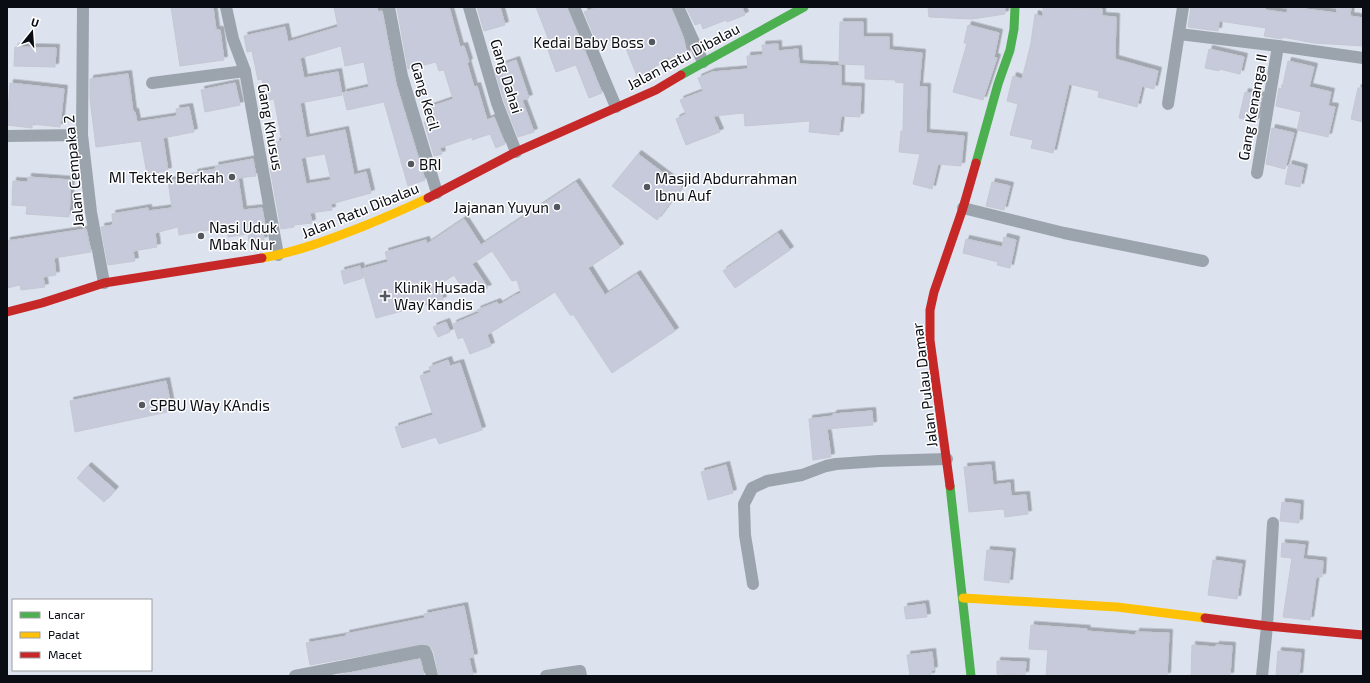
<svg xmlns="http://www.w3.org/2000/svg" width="1370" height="683" viewBox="0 0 1370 683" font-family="'Exo 2',sans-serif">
	<defs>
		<filter id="shadow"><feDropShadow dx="3.5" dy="-3.5" stdDeviation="0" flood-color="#0004"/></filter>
	</defs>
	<rect width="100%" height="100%" fill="#dce2ee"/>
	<g fill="#c7cadb" stroke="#c5c8d2" fill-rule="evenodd" filter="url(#shadow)">
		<polygon points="171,7 213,7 216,30 220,30 224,60 180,66"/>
		<path d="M334 7H377L378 12 382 11 396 84 425 180 408 186 384 102 347 110 343 93 369 87 364 62 345 66 341 46 300 58 304 78 338 72 342 95 300 103 306 138 345 130 354 175 366 172 371 193 331 204 332 210 310 213 312 223 294 225V227L281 229 270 168 280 167 276 142 282 141 274 99 266 100 262 79 258 80 252 51 247 52 244 36 285 27 288 42 338 27ZM325 154 331 180 306 184 301 158Z"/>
		<polygon points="400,7 449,7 460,47 464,46 469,62 467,63 474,87 477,86 487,120 494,117 505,144 496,148 490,134 472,140 472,137 440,148 442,154 434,156 424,122 435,120 430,107 453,99 444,70 439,71 436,62 408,69 397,8"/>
		<polygon points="477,7 500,7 505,25 484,31"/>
		<polygon points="536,7 567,7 602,93 589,98 576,65 556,72 544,39 548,38"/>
		<polygon points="598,7 671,7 683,37 687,54 666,58 668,61 651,68 652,70 637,76 621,36 598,45 584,12"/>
		<polygon points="686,7 742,7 745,15 727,22 726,20 703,29 701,23 695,25"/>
		<polygon points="928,7 1005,7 1005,14 972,19 929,17"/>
		<polygon points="1043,7 1072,7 1072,8 1102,9 1102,16 1116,17 1115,59 1158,71 1154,89 1142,86 1137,107 1098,97 1099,91 1069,84 1053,153 1031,148 1033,140 1010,135 1018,104 1007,101 1013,76 1022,79 1031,43 1035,14 1043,17"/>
		<polygon points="1191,7 1266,7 1265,10 1287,13 1288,7 1305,7 1305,9 1337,13 1337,7 1351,7 1350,16 1363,18 1363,46 1314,43 1282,37 1282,39 1264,36 1266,28 1219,21 1218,31 1188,27"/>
		<polygon points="840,22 863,22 863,37 889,37 889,50 922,53 919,87 927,87 926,133 964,136 961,166 938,164 932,189 913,184 920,154 899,152 901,131 903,131 904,83 895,82 896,80 865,79 865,65 839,64"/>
		<polygon points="968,25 999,33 994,57 997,58 983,100 953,92 967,43 964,43"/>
		<polygon points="778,44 778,51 798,49 799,64 841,66 841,86 861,87 860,117 841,116 839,135 809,132 810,121 745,126 744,113 713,116 720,132 686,145 676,119 686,114 680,100 703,91 698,78 712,72 748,69 747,56 763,55 762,45"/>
		<polygon points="15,47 56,48 55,67 14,66"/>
		<polygon points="1209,49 1244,57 1240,74 1219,69 1219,71 1205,68"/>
		<polygon points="516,60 529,98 522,100 534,132 518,137 504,101 494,68"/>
		<polygon points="1288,61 1314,67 1309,87 1331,92 1328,106 1335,107 1328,137 1297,130 1301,112 1276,106 1279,88 1282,89"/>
		<polygon points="128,74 133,112 135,112 137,122 177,116 176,109 189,107 194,132 163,138 168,171 147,174 141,141 96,147 90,99 90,79"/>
		<polygon points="10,83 64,89 60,127 32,124 32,128 7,125"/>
		<polygon points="235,83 240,105 205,112 201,90"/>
		<polygon points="1358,88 1363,88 1363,122 1351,119"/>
		<polygon points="1245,92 1262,96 1256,122 1239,118"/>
		<polygon points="1272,128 1294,133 1285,169 1266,164"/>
		<polygon points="638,154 682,187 657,220 612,186"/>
		<polygon points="253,159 256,176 238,178 243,210 262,208 266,232 263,232 264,240 249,242 248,234 228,237 227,227 179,235 178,227 155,233 157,247 133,251 135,261 108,265 101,227 113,225 112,214 148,208 148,211 172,208 168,181 195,176 194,173 216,169 215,166"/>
		<polygon points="1289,164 1304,168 1300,187 1285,184"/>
		<polygon points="28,177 71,180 69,217 26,214 27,206 12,205 13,181 28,182"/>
		<polygon points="576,182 620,247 588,268 605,295 637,274 675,331 612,373 573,314 571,316 555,292 487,335 491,346 470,354 463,337 458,339 453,324 479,313 477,310 497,302 499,305 514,296 521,293 517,280 512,281 492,251 472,264 488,288 466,294 454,275 439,285 443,300 376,318 362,269 388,262 385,252 426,240 427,244 464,219 481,245"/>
		<polygon points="992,182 1010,186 1004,210 986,206"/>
		<polygon points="86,229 91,252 54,258 56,275 43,277 45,287 21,290 20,285 7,288 7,241"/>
		<polygon points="778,233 790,250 735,288 723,271"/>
		<polygon points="1004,237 1016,240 1010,268 997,265 998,262 963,253 966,239 1002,247"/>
		<polygon points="360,266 363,278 344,284 341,271"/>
		<polygon points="446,322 450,332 438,337 433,327"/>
		<polygon points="448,360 450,366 460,363 482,430 439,444 436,437 402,448 395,427 433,415 420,376 431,372 429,367"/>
		<polygon points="166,381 172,411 75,432 70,401"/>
		<polygon points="872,411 873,425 827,429 831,457 813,460 809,419 833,416 833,414"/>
		<polygon points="726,465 733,493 708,500 701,472"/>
		<polygon points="991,465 993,485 1010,483 1011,496 1026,495 1028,514 1005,517 1004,509 969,512 964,467"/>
		<polygon points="88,466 115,490 104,502 77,478"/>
		<polygon points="1282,502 1300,504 1299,523 1280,521"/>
		<polygon points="1282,543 1305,545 1303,559 1323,561 1322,577 1316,577 1310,620 1283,617 1292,558 1281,557"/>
		<polygon points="987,550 1012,552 1009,583 984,580"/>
		<polygon points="1213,560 1242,564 1237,599 1208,595"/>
		<polygon points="925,604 927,617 906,619 904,607"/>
		<polygon points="464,606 474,657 469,658 473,676 439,676 434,652 429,645 425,644 310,665 306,643 347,636 346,634 425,618 424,614"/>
		<polygon points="1031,625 1087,629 1086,631 1136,635 1136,632 1169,633 1167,676 1046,676 1048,650 1029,649"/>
		<polygon points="1192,645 1215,647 1216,645 1232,646 1230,676 1191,676"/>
		<polygon points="1278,651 1301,653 1299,676 1276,676"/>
		<polygon points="932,652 934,670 931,671 931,676 910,676 907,655"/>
		<polygon points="420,659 424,676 334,676"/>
		<polygon points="997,661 1026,662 1025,675 997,674"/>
	</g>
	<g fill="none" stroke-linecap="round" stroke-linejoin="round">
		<g stroke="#9ba4ad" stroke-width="12">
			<polyline points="83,7 82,135 91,212 104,283"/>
			<polyline points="226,7 233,39 245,71 278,255"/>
			<polyline points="389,7 402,76 437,193"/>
			<polyline points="469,7 497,103 516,152"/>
			<polyline points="574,7 616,107"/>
			<polyline points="678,7 703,62"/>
			<polyline points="1179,34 1278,46 1363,58"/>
			<polyline points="152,83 245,71"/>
			<polyline points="1168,104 1183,7"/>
			<polyline points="7,136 82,135"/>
			<polyline points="1257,173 1278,46"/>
			<polyline points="963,208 1064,233 1203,261"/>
			<polyline points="753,584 745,535 744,504 752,488 767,481 802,475 826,466 836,464 879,461 947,459"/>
			<polyline points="295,676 421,651 425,651 427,655 432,676"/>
			<polyline points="546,676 580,671 581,676"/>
			<polyline points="1262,676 1267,626 1273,523"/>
		</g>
		<g stroke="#4caf50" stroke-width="9">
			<polyline points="681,75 804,7"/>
			<polyline points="976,163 998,84 1010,50 1014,29 1015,7"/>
			<polyline points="950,486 971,676"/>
		</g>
		<g stroke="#ffc107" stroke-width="9">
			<path d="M262 258C297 252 331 239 364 226 386 217 407 208 428 198"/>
			<polyline points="963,598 1117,607 1205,618"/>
		</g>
		<g stroke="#c62828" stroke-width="9">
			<polyline points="428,198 516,152 656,90 681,75"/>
			<polyline points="7,312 42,303 104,283 262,258"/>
			<polyline points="950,486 930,340 930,310 934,292 963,208 976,163"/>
			<polyline points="1205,618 1267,626 1363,635"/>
		</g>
	</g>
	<g fill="#535760" stroke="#fff" stroke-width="1.5">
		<circle cx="652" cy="42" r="4"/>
		<circle cx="411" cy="164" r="4"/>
		<circle cx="232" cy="177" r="4"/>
		<circle cx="647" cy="187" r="4"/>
		<circle cx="557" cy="207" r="4"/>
		<circle cx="201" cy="236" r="4"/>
		<path d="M383 290h4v4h4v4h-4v4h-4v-4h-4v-4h4z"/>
		<circle cx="142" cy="405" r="4"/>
	</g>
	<g text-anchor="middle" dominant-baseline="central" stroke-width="3" stroke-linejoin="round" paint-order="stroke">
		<g font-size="15" fill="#090c13" stroke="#fff" text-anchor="start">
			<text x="644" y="42" text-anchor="end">Kedai Baby Boss</text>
			<text x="419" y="164">BRI</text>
			<text x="224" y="177" text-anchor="end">MI Tektek Berkah</text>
			<text x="655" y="178">Masjid Abdurrahman<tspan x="655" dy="17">Ibnu Auf</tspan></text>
			<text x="549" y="207" text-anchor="end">Jajanan Yuyun</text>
			<text x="209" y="227">Nasi Uduk<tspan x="209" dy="17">Mbak Nur</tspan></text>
			<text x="394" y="287">Klinik Husada<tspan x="394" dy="17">Way Kandis</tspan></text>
			<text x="150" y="405">SPBU Way KAndis</text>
		</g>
		<g font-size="15" fill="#090c13" stroke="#fff">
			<text transform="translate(683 56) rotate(-28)">Jalan Ratu Dibalau</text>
			<text transform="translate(507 76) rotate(73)">Gang Dahai</text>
			<text transform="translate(426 96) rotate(74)">Gang Kecil</text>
			<text transform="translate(1252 107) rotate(-80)">Gang Kenanga II</text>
			<text transform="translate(271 127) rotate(80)">Gang Khusus</text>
			<text transform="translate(73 171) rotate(-95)">Jalan Cempaka 2</text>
			<text transform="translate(360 210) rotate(-22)">Jalan Ratu Dibalau</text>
			<text transform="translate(924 385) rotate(-97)">Jalan Pulau Damar</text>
		</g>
	</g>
	<rect width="1370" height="683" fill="none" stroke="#090c13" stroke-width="16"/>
	<rect x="12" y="599" width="140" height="72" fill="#ffffff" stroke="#9d9ea1"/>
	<rect x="20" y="612" width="20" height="6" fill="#4caf50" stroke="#9d9ea1"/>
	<text x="48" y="619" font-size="12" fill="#090c13">Lancar</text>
	<rect x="20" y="632" width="20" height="6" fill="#ffc107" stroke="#9d9ea1"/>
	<text x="48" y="639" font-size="12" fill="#090c13">Padat</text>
	<rect x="20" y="652" width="20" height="6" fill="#c62828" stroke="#9d9ea1"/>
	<text x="48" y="659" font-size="12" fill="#090c13">Macet</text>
	<g transform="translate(32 32) rotate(17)" stroke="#ffffff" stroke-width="3" paint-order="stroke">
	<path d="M0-3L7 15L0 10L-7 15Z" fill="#090c13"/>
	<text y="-6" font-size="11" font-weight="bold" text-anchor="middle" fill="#090c13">U</text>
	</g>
</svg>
